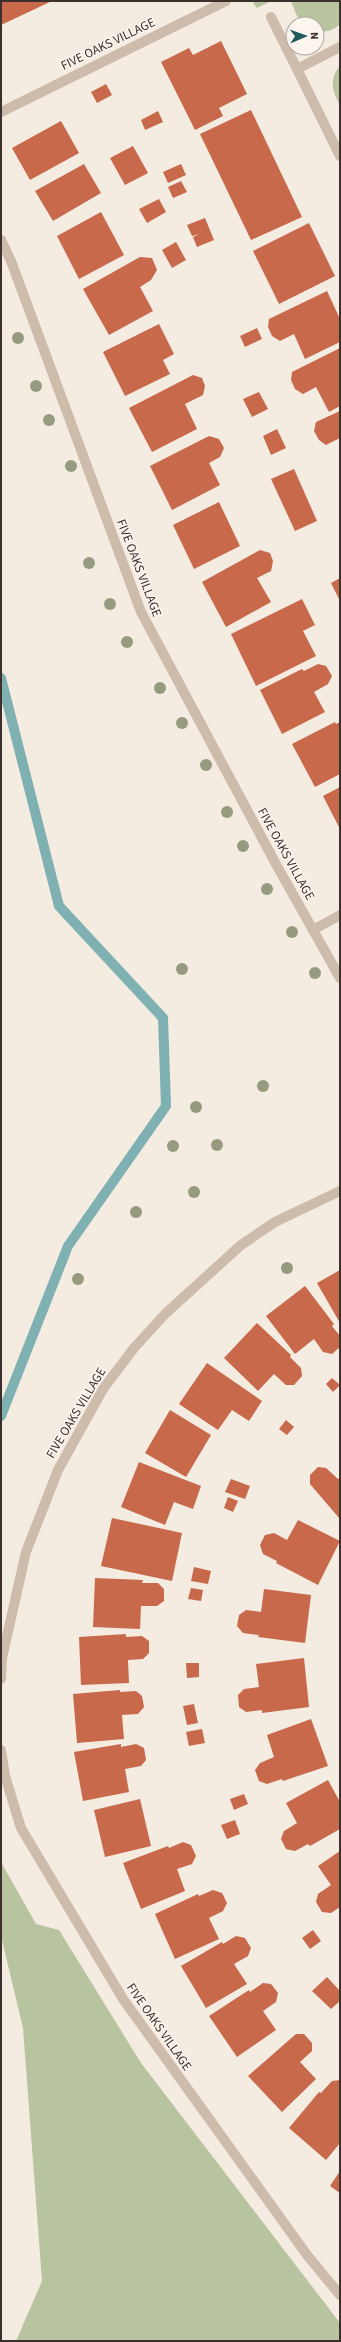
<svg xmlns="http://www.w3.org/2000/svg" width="341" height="2342" viewBox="0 0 341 2342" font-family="'Source Sans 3',sans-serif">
	<rect width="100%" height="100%" fill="#f4ebe1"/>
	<g fill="#b8c4a0">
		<polygon points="256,1 271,1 257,8 253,3"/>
		<path d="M291 1H340V24C334 30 326 33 317 31V24C297 24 298 18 291 1Z"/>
		<path d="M340 65V106C332 89 329 81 340 65Z"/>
		<polygon points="1,1862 36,1924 59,1930 141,2063 340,2323 340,2341 16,2341 42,2281 23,2028 1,1936"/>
	</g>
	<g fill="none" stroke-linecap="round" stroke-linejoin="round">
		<polyline stroke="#7fb0b2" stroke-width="10" points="1,678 59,906 163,1018 166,1106 68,1246 1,1416"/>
	</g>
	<g fill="#c8694b">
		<polygon points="1,1 52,1 1,25"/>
		<polygon points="221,41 247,94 219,108 223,116 195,130 161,62 189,48 193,55"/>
		<polygon points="106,84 112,95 97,103 91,92"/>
		<polygon points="251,110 302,217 251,240 200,134"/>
		<polygon points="158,111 163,122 145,130 141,120"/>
		<polygon points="61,121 79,153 30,180 12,148"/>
		<polygon points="133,146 148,173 125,185 110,158"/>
		<polygon points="84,164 101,193 53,221 35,191"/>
		<polygon points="181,164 186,175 168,183 163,172"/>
		<polygon points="181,181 187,192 173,198 168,187"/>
		<polygon points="159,199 166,212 147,223 139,209"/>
		<polygon points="101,212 124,255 79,279 57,236"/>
		<polygon points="205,218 214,240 197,247 193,237 199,234 192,236 187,225"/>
		<polygon points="309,223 335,276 279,304 253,251"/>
		<polygon points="176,242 186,260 172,268 162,250"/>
		<polygon points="140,257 152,258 157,270 151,280 140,287 153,311 109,335 83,289"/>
		<polygon points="327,291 340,319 340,342 305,359 294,334 280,341 272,336 268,327 269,319"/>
		<polygon points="159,324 174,354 163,360 170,374 125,396 103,352"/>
		<polygon points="257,328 262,339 245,347 240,336"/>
		<polygon points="340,348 340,406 329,412 316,387 303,394 295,389 291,380 292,372"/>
		<polygon points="193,375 202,378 205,386 203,395 185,404 197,429 152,452 129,408"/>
		<polygon points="259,392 268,409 252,417 243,399"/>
		<polygon points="340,411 340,438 326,445 319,440 314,431 316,422"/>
		<polygon points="277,429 286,448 271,455 263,436"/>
		<polygon points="209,436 219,439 224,448 220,457 209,463 220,485 172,510 150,466"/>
		<polygon points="294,469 317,521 295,531 271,479"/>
		<polygon points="219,502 240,546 194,569 173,525"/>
		<polygon points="260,550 270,553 273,561 271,571 257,578 271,602 226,627 202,582"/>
		<polygon points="340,578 340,601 331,583"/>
		<polygon points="302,599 315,625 303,631 316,656 256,686 231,634"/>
		<polygon points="318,664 326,666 332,676 328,684 314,692 325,712 282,734 260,690 302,669 304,671"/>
		<polygon points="335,722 336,724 340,722 340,774 315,787 292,744"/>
		<polygon points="340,787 340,829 323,796"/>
		<polygon points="340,1270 340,1323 317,1283"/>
		<polygon points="305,1286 334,1324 332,1326 340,1336 340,1347 332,1354 323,1352 314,1339 295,1354 266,1316"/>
		<polygon points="257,1323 291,1355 290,1357 301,1368 302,1376 294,1385 286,1385 274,1374 258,1391 224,1358"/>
		<polygon points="207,1363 262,1401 249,1421 232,1410 218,1430 179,1404"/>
		<polygon points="332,1378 340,1385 333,1392 326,1384"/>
		<polygon points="170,1410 211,1435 186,1477 145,1453"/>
		<polygon points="286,1420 294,1427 287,1435 279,1429"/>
		<polygon points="139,1462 201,1486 193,1509 174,1502 165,1525 121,1507"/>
		<polygon points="318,1467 326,1468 338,1479 340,1477 340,1519 310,1484 310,1475"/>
		<polygon points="231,1479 250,1486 245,1499 225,1492"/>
		<polygon points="228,1497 238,1501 233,1512 224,1508"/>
		<polygon points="112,1518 182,1533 172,1581 101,1566"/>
		<polygon points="298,1520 340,1541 318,1585 276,1563 277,1561 263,1554 260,1545 265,1535 274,1533 287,1540"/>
		<polygon points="194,1567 211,1571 208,1584 191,1581"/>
		<polygon points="95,1578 143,1580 142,1583 158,1583 164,1589 164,1601 157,1606 141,1606 140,1629 93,1627"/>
		<polygon points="191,1588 203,1590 201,1601 188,1599"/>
		<polygon points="264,1589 311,1595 305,1643 258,1637 259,1635 243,1633 237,1626 239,1615 246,1610 261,1612"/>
		<polygon points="126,1634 126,1637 142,1636 149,1641 149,1653 143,1659 128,1660 129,1683 81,1685 79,1637"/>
		<polygon points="304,1658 309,1707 262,1713 262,1710 246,1712 239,1707 238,1695 244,1689 259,1687 256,1664"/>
		<polygon points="186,1663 199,1663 199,1677 187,1678"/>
		<polygon points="120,1690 120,1692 136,1691 142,1696 144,1707 138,1714 122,1715 124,1739 77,1743 73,1694"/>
		<polygon points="194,1704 198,1723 187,1725 183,1706"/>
		<polygon points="311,1719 328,1766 283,1781 282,1779 267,1784 259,1781 255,1770 260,1763 274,1757 267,1735"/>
		<polygon points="202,1729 205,1743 189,1746 186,1732"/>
		<polygon points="121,1744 121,1747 136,1744 144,1748 146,1760 141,1766 125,1769 129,1792 83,1801 74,1752"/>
		<polygon points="328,1780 340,1802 340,1829 310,1846 308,1844 295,1851 286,1849 281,1839 284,1831 297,1823 286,1803"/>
		<polygon points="244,1794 248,1804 234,1810 230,1799"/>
		<polygon points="140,1799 151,1846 105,1857 94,1810"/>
		<polygon points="235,1820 240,1834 227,1839 221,1825"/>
		<polygon points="183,1842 191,1845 196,1856 192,1864 177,1869 185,1891 141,1909 123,1863 168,1846 169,1848"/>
		<polygon points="340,1851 340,1907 331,1913 322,1912 316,1902 318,1894 331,1885 318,1866"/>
		<polygon points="213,1890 222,1893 227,1903 223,1911 209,1918 219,1939 175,1959 155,1914 198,1894 199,1896"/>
		<polygon points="313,1930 321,1941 310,1949 302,1938"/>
		<polygon points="236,1936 245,1938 251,1948 248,1956 234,1964 247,1984 206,2008 181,1966 222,1942 223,1944"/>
		<polygon points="327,1977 340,1991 340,2001 331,2009 312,1991"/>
		<polygon points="263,1983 271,1984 278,1993 276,2002 263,2011 276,2030 237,2057 209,2016 249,1990 250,1992"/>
		<polygon points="296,2034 304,2034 312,2043 312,2051 300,2062 316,2079 282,2112 248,2076"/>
		<polygon points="340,2080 340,2143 326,2160 289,2128 319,2092 321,2093 332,2081"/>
		<polygon points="340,2171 340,2193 330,2186"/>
	</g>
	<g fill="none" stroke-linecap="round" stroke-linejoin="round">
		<g stroke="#cdbbac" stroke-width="10">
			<polyline points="271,17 297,69"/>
			<polyline points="340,47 297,69 340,156"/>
			<polyline points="1,112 226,1"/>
			<polyline points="1,240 11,261 141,612 277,866 340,978"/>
			<polyline points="313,930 340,915"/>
			<polyline points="1,1679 2,1658 26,1552 58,1470 103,1389 134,1348 165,1314 241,1245 275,1222 340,1191"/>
			<polyline points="1,1750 5,1776 21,1828 123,1999 307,2255 340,2295"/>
		</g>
	</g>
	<g fill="#969b7f">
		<circle cx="18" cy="338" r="6"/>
		<circle cx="36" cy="386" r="6"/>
		<circle cx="49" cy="420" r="6"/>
		<circle cx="71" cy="466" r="6"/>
		<circle cx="89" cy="563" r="6"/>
		<circle cx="110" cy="604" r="6"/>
		<circle cx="127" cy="642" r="6"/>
		<circle cx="160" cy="688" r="6"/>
		<circle cx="182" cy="723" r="6"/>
		<circle cx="206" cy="765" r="6"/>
		<circle cx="227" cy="812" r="6"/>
		<circle cx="243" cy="846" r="6"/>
		<circle cx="267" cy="889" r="6"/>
		<circle cx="292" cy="932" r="6"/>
		<circle cx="182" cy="969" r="6"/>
		<circle cx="315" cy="973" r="6"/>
		<circle cx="263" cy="1086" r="6"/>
		<circle cx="196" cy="1107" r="6"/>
		<circle cx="217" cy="1145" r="6"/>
		<circle cx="173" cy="1146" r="6"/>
		<circle cx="194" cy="1192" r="6"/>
		<circle cx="136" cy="1212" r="6"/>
		<circle cx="287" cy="1268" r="6"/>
		<circle cx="78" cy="1279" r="6"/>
	</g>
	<g text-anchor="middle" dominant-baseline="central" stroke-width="3" stroke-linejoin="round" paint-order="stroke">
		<g font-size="13" fill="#3b302b" stroke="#fbf5ee">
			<text transform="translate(108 44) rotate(-26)">FIVE OAKS VILLAGE</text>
			<text transform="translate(139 568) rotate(69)">FIVE OAKS VILLAGE</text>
			<text transform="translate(286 854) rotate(61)">FIVE OAKS VILLAGE</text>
			<text transform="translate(76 1413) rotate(-59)">FIVE OAKS VILLAGE</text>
			<text transform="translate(159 2027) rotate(55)">FIVE OAKS VILLAGE</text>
		</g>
	</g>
	<rect width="341" height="2342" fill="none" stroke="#3b302b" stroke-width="4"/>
	<g transform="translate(305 36) rotate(88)"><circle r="19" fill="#fbf5ee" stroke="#aea6a0"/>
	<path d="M0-3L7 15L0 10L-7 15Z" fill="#1f5a5e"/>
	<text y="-6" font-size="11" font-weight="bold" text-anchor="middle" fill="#3b302b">N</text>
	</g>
</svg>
